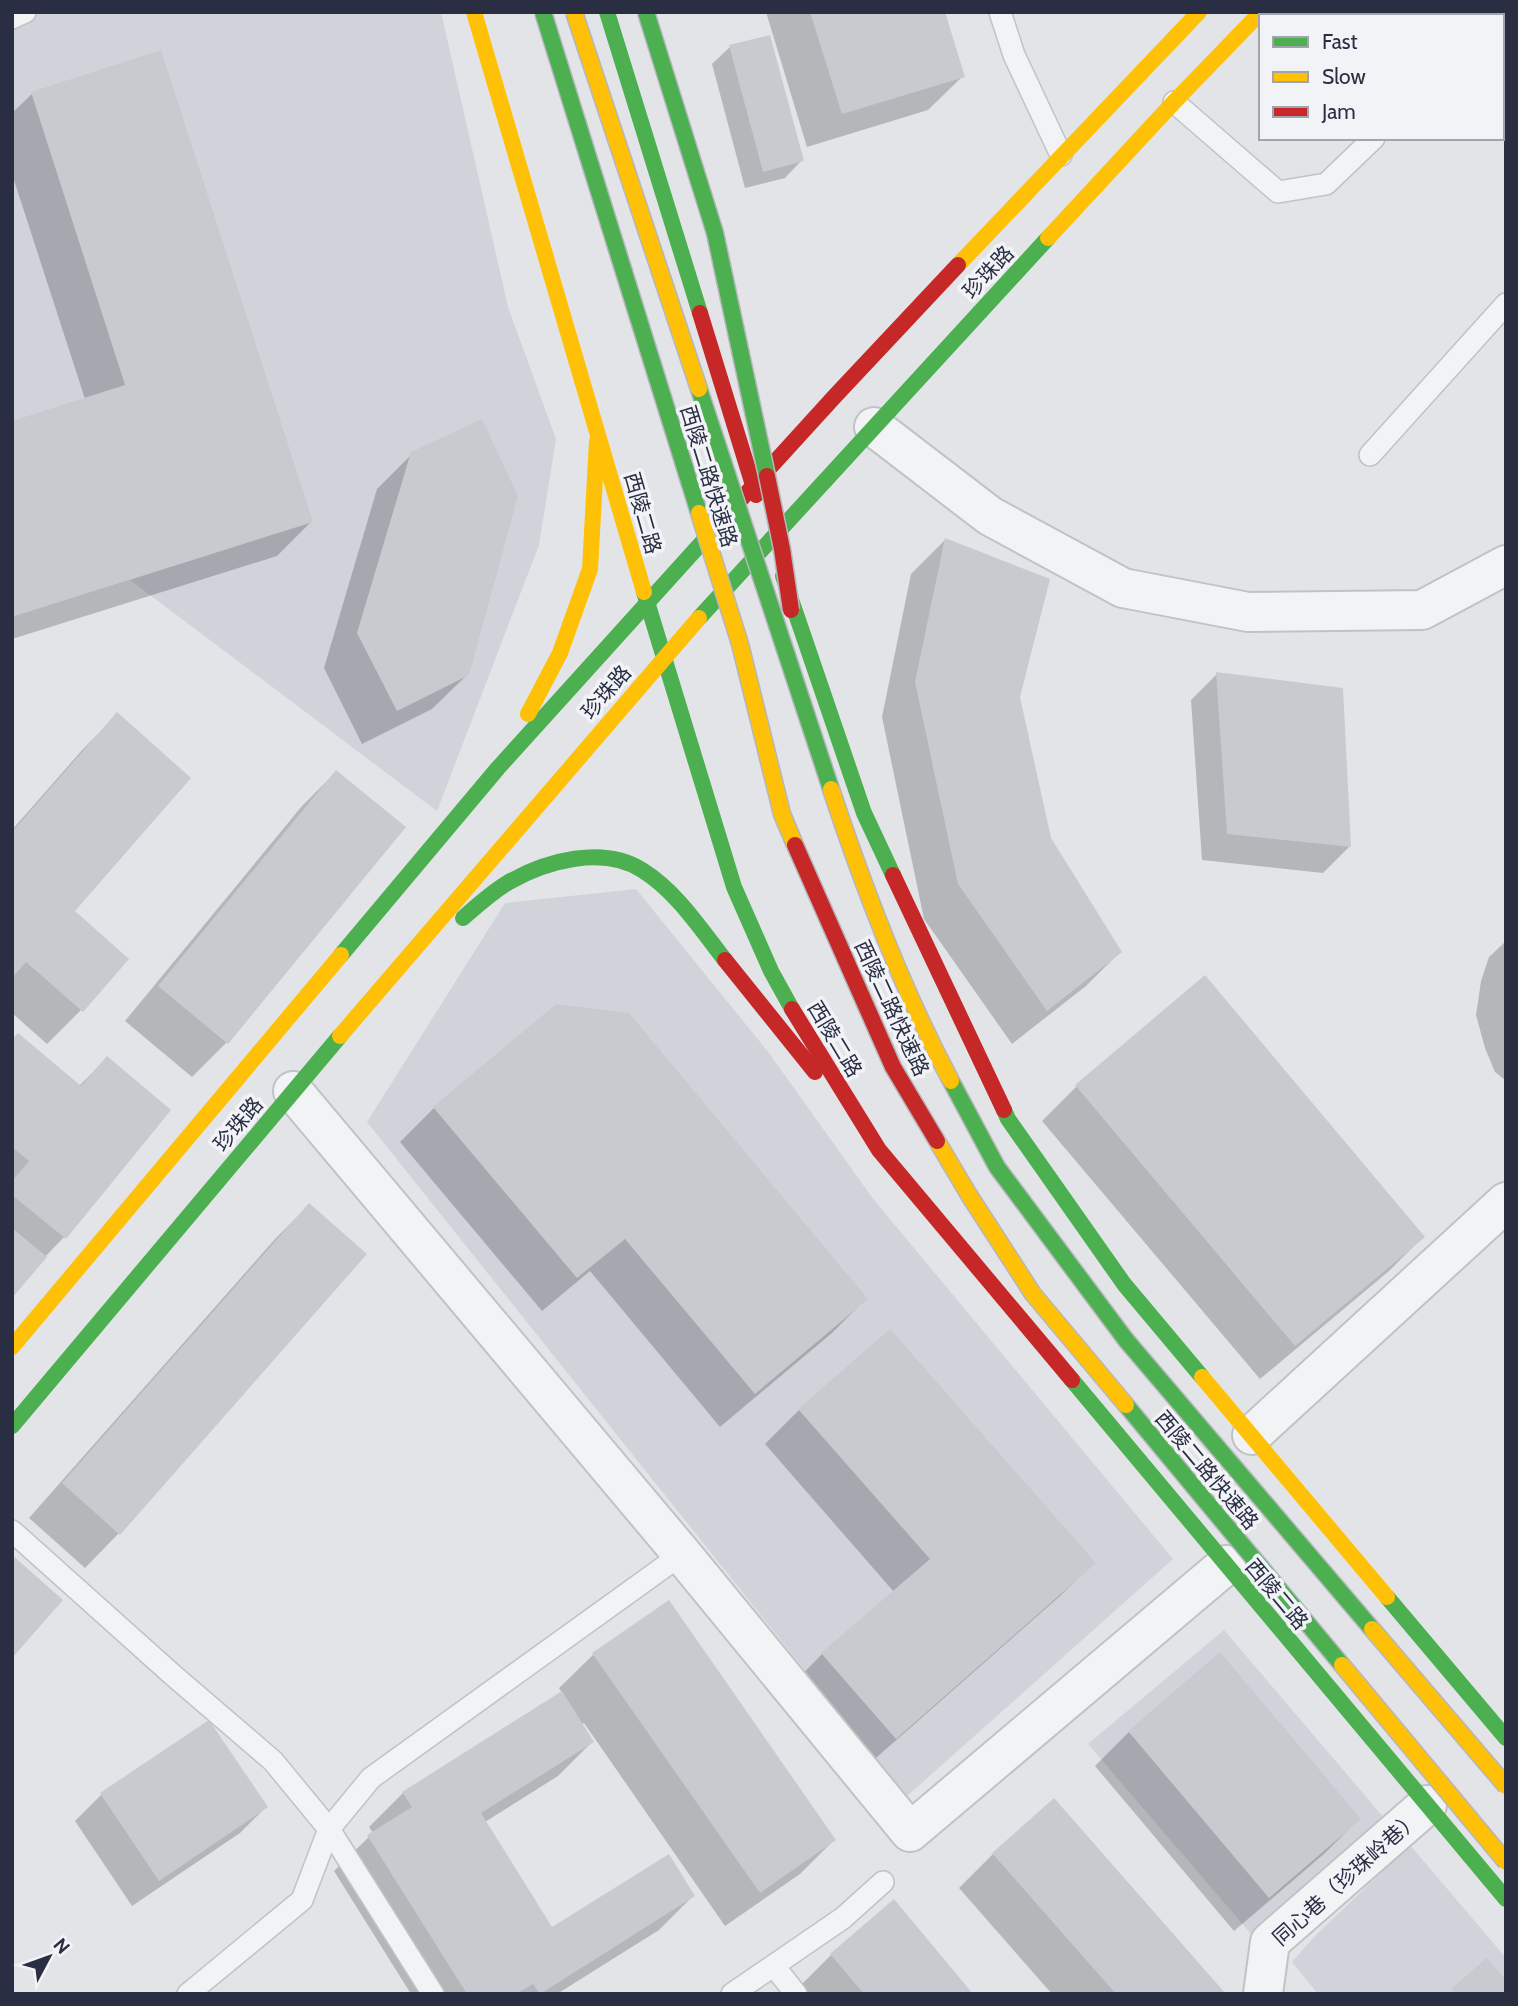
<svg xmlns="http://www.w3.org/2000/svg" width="1518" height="2006" viewBox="0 0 1518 2006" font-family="Cabin,'Noto Sans SC',sans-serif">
	<rect width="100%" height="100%" fill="#e3e4e8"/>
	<g fill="#d1d3db">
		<polygon points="12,12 441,12 508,307 556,439 539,545 437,811 130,580 12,617"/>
		<polygon points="636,889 769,1053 874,1200 1173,1559 906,1797 367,1122 505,903"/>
		<polygon points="1224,1630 1385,1819 1251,1934 1088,1744"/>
		<polygon points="1410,1845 1506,1958 1506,1994 1318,1994 1292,1962 1313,1938"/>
	</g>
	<g fill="#0003">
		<polygon points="766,12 943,12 963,76 928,110 807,147"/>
		<polygon points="730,47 802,160 785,178 745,188 712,64"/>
		<polygon points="32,94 311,522 277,556 12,639 12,423 85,399 12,174 12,113"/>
		<polygon points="412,454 467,675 432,709 362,744 324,668 377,489"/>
		<polygon points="945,540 1018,697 1050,839 1120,952 1086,986 1012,1044 924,919 882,717 911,574"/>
		<polygon points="1217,674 1349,847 1323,873 1202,860 1191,700"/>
		<polygon points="117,715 72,911 81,1010 47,1044 12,1013 12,830 83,749"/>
		<polygon points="336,772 227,1042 192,1077 125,1021 302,806"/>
		<polygon points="1506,941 1506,1081 1495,1072 1485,1048 1476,1015 1481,981 1489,957"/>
		<polygon points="1204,978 1423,1237 1389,1271 1260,1379 1042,1121 1076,1087"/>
		<polygon points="12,1041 79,1086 107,1058 64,1237 44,1258 12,1295"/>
		<polygon points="434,1108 866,1299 832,1333 720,1427 590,1271 542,1311 400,1142"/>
		<polygon points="309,1205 119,1533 85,1568 29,1518 275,1239"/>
		<polygon points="799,1410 1094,1563 1059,1597 860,1772 788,1689 822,1654 894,1592 765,1444"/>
		<polygon points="594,1654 834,1840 800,1874 725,1926 584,1723 581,1725 592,1742 558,1776 485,1822 552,1929 693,1896 659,1930 557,1994 411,1994 334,1871 373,1833 369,1827 403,1793 562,1693 559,1688"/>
		<polygon points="208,1722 266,1807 240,1833 132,1906 75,1821 101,1795"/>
		<polygon points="1129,1732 1359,1819 1325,1853 1234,1931 1095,1766"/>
		<polygon points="993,1854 1223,1994 1052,1994 959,1888"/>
		<polygon points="831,1955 970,1994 801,1994 797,1989"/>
	</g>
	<g fill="#c9cacf">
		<polygon points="810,12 945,12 965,77 842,114"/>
		<polygon points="770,35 804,161 763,172 729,45"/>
		<polygon points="161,50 313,522 12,617 12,421 125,385 31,92"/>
		<polygon points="482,419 518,496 469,675 397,711 357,633 411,452"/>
		<polygon points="945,538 1050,579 1020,697 1051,838 1122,952 1047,1011 958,884 915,682"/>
		<polygon points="1216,672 1343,688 1351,847 1227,834"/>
		<polygon points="117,712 191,778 75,911 129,959 83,1012 26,962 12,978 12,832"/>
		<polygon points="336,770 406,827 228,1044 158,986"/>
		<polygon points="1205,975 1425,1237 1295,1346 1075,1085"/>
		<polygon points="556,1004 629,1013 868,1299 755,1394 625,1239 577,1278 433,1107"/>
		<polygon points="18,1033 81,1086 107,1056 171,1110 66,1239 12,1195 12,1181 29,1161 12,1147 12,1040"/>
		<polygon points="309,1203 367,1254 120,1535 62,1483"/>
		<polygon points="12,1228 47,1257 12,1298"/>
		<polygon points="890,1329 1096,1563 896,1739 821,1653 930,1559 798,1409"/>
		<polygon points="12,1555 63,1600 12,1658"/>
		<polygon points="669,1600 836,1840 760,1893 592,1653"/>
		<polygon points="1220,1652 1361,1819 1269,1898 1128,1731"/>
		<polygon points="562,1691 594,1742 481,1813 552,1927 669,1854 695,1896 540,1994 533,1984 516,1994 467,1994 367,1835 412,1807 402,1792"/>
		<polygon points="209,1720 268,1807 159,1881 100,1793"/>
		<polygon points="1054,1798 1226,1994 1116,1994 992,1853"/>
		<polygon points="894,1899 973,1994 864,1994 830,1954"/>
		<polygon points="1487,1958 1506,1980 1506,1994 1455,1994 1451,1989"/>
	</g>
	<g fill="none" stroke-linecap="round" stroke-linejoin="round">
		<defs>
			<g id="lane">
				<polyline points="1000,12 1014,55 1061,155"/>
				<polyline points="1500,16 1504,12"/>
				<polyline points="12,18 25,12"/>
				<polyline points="1174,102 1278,192 1326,184 1374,138"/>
				<polyline points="1370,455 1506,304"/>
				<polyline points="12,1531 174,1676 273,1761 329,1829 433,1994"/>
				<polyline points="774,1966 796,1994"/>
				<polyline points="188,1994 302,1900 329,1829 371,1778 682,1554"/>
				<polyline points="732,1994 843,1918 883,1882"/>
			</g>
			<g id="street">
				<polyline points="874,427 990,516 1123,588 1248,612 1422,610 1506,565"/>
				<polyline points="293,1091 682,1554 910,1832 1226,1565"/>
				<polyline points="1252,1435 1506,1202"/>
				<polyline points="1263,1994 1270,1942 1427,1805"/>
			</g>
		</defs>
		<use href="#lane" stroke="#c1c2c6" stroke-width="24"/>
		<use href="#street" stroke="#c1c2c6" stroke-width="42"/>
		<use href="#lane" stroke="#f2f3f5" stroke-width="21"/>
		<use href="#street" stroke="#f2f3f5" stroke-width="38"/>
		<g stroke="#4caf50" stroke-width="16">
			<polyline points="607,12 700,313"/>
			<polyline points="783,576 864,813 893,875"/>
			<polyline points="644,592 734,887 771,971 792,1009"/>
			<polyline points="699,618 1048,238"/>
			<path d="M463 918C478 905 492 892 509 882 546 861 603 845 642 870 676 891 700 928 725 960"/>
			<polyline points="341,955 498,768 734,507"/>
			<polyline points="1004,1110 1008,1119 1124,1284 1202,1377"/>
			<polyline points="1072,1380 1506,1899"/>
			<polyline points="12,1426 340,1036"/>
			<polyline points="1387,1597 1506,1738"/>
		</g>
		<g stroke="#ffc107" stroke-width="16">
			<polyline points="474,12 644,592"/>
			<polyline points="1048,238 1174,102 1261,12"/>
			<polyline points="958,265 1199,12"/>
			<polyline points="528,714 560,653 590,569 597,441"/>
			<polyline points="340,1036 699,618"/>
			<polyline points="12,1347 341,955"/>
			<polyline points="1202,1377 1387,1597"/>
		</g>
		<g stroke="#c62828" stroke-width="16">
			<polyline points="700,313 756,495"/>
			<polyline points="734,507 835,396 958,265"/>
			<polyline points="893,875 1004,1110"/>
			<polyline points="725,960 815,1072"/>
			<polyline points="792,1009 879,1150 1072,1380"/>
		</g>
		<defs>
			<g id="fast-bridge">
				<polyline points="543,12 699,513"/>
				<polyline points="646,12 715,233 767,476"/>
				<polyline points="699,389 831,789"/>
				<polyline points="951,1081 997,1167 1126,1340 1372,1629"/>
				<polyline points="1126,1405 1342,1665"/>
			</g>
			<g id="slow-bridge">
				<polyline points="574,12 699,389"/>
				<polyline points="699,513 740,644 782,814 795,845"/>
				<path d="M831 789C863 886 903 991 951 1081"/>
				<polyline points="937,1141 969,1195 1033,1294 1126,1405"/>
				<polyline points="1372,1629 1506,1786"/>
				<polyline points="1342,1665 1506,1862"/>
			</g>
			<g id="jam-bridge">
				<polyline points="767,476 782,549 791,610"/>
				<polyline points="795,845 893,1067 937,1141"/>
			</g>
		</defs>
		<use href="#fast-bridge" stroke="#b5b7bd" stroke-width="19" stroke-linecap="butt"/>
		<use href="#slow-bridge" stroke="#b5b7bd" stroke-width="19" stroke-linecap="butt"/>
		<use href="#jam-bridge" stroke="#b5b7bd" stroke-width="19" stroke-linecap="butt"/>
		<use href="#fast-bridge" stroke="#4caf50" stroke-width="16"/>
		<use href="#slow-bridge" stroke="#ffc107" stroke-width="16"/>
		<use href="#jam-bridge" stroke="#c62828" stroke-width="16"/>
	</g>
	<g text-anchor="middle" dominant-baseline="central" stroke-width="7" stroke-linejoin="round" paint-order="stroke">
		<g font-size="21" fill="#292e43" stroke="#f1f3f7">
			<text transform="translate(988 272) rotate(-47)">珍珠路</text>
			<text transform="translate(709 476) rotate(73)">西陵二路快速路</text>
			<text transform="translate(643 513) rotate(74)">西陵二路</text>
			<text transform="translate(606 692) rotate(-49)">珍珠路</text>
			<text transform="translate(892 1008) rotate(65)">西陵二路快速路</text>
			<text transform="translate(835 1039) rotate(59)">西陵二路</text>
			<text transform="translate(238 1124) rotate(-50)">珍珠路</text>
			<text transform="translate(1207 1470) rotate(50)">西陵二路快速路</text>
			<text transform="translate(1277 1594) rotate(50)">西陵二路</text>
			<text transform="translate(1346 1878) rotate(-42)">同心巷（珍珠岭巷）</text>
		</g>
	</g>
	<rect width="1518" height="2006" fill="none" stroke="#292e43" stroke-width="28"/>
	<rect x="1259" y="14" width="245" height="126" fill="#f1f3f7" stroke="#a1a4af" stroke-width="2"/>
	<rect x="1273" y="37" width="35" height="10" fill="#4caf50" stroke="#a1a4af" stroke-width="2"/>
	<text x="1322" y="49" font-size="21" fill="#292e43">Fast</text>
	<rect x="1273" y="72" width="35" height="10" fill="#ffc107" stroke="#a1a4af" stroke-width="2"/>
	<text x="1322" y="84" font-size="21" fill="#292e43">Slow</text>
	<rect x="1273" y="107" width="35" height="10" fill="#c62828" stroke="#a1a4af" stroke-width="2"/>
	<text x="1322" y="119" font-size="21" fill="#292e43">Jam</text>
	<g transform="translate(49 1957) rotate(49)" stroke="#f1f3f7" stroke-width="5" paint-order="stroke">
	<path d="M0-5L12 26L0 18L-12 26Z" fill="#292e43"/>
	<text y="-10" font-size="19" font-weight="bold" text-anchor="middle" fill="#292e43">N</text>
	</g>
</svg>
